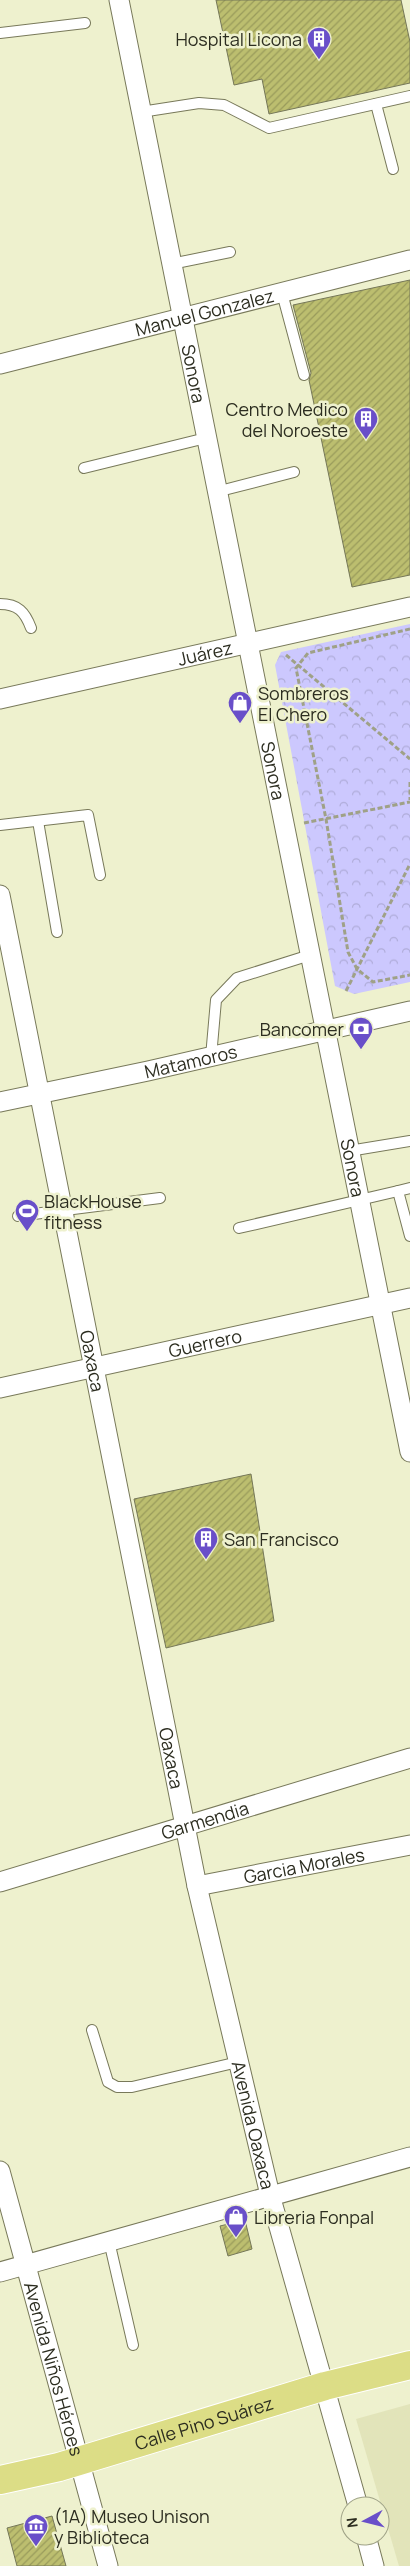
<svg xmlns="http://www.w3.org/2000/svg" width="410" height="2566" viewBox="0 0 410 2566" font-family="Manrope,sans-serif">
	<defs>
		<pattern id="forest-crowns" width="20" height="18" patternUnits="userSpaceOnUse" patternTransform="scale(1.25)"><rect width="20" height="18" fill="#ccc8fe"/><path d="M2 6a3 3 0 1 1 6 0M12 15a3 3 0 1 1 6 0" fill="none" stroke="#afacd9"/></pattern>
		<pattern id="building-hatch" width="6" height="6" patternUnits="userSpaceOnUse" patternTransform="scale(1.25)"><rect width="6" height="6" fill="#bcbe6f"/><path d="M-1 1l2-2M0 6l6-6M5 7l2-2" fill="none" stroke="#999b5b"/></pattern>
	</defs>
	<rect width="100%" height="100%" fill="#eef1ce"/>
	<polygon fill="#e2e4ba" points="410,2404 410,2566 399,2566 356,2419"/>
	<polygon fill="url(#forest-crowns)" points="410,624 410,982 354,994 335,986 275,665 281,652"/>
	<g fill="url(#building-hatch)" stroke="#757758">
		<polygon points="216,0 401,0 410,42 410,83 269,114 262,79 234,85"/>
		<polygon points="410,280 410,575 352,587 309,380 311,373 293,305"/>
		<polygon points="251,1474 274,1621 166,1648 134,1499"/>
		<polygon points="245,2220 252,2249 228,2256 220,2226"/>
		<polygon points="52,2516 66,2566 17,2566 7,2528"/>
	</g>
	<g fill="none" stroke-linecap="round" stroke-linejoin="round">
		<defs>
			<g id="lane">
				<polyline points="0,33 85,23"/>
				<polyline points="376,104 393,169"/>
				<polyline points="141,112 199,103 224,105 269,128 410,96"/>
				<polyline points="171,264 230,252"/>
				<polyline points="282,293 304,375"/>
				<polyline points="84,468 206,438"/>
				<polyline points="216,492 294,472"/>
				<path d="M0 604C18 604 25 612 31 628"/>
				<polyline points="38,821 57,932"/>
				<polyline points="0,825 88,815 100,875"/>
				<polyline points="211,1057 216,1000 237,978 310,955"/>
				<polyline points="349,1151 410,1141"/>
				<polyline points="410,1188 398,1191 410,1236"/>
				<polyline points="18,1216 160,1198"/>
				<polyline points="239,1228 398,1191"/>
				<polyline points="92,2030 108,2082 117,2087 132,2087 238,2062"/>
				<polyline points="109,2241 133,2345"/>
			</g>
			<g id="street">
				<path id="s1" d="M119 0 410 1452"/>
				<path id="s2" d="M0 364 410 260"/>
				<path id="s3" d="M0 699 410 607"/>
				<path id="s4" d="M0 895 197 1886 270 2195 358 2506"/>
				<path id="s5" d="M0 1102 148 1071 410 1011"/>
				<path id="s6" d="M0 1388 410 1298"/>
				<path id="s7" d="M0 1882 410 1758"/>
				<path id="s8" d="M197 1886 410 1845"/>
				<path id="s9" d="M0 2171 108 2566"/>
				<polyline points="0,2272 410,2157"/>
				<polyline points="366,2536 374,2566"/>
			</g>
			<g id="primary">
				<path id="s10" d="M0 2480 59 2467 325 2386 410 2365"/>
			</g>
		</defs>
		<use href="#lane" stroke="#78795a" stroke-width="12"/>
		<use href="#street" stroke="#78795a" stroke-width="21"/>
		<use href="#primary" stroke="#fff" stroke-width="30"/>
		<g stroke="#9fa187" stroke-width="3" stroke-dasharray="5 2.5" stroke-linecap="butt">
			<polyline points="410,629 308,653 296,668 326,819 348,952 357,969 373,982 410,975"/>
			<polyline points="286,655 410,759"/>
			<polyline points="410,782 410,800"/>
			<polyline points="304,823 410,802"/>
			<polyline points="346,991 410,864"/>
		</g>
		<use href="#lane" stroke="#fff" stroke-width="10"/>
		<use href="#street" stroke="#fff" stroke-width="19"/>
		<use href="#primary" stroke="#dcdd86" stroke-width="28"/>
	</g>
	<defs>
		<symbol id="building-pin" viewBox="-11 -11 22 30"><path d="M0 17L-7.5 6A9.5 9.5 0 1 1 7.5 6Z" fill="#694fc9" stroke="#eef1ce"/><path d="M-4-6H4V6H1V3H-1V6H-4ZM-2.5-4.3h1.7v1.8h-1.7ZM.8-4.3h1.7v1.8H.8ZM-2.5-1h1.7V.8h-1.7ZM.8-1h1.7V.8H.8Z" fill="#fff"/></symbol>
		<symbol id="shop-pin" viewBox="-11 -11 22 30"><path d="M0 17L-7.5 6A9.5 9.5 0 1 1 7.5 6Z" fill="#694fc9" stroke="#eef1ce"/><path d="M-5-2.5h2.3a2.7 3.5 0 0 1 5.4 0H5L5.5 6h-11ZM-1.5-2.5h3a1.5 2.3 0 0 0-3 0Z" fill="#fff"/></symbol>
		<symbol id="bank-pin" viewBox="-11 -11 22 30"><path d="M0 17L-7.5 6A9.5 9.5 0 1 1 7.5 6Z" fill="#694fc9" stroke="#eef1ce"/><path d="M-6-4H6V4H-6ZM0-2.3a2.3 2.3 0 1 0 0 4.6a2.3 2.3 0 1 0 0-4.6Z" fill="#fff"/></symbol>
		<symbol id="stadium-pin" viewBox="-11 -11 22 30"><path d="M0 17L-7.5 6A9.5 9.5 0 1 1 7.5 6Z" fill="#694fc9" stroke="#eef1ce"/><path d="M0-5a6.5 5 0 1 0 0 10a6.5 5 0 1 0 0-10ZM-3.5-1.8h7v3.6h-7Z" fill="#fff"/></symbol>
		<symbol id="museum-pin" viewBox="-11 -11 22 30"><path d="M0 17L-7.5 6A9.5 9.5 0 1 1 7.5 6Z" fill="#694fc9" stroke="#eef1ce"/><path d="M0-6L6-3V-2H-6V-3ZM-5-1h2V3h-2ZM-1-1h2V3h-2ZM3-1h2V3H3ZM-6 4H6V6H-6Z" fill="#fff"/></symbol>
	</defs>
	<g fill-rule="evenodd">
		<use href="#building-pin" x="305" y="25" width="28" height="38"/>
		<use href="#building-pin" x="352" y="405" width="28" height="38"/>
		<use href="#shop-pin" x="226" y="689" width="28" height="38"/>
		<use href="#bank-pin" x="347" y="1015" width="28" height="38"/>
		<use href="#stadium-pin" x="13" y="1197" width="28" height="38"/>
		<use href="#building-pin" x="192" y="1525" width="28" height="38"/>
		<use href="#shop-pin" x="222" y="2203" width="28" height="38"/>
		<use href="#museum-pin" x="22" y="2512" width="28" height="38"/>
	</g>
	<g text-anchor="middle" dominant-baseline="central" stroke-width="5" stroke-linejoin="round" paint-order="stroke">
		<g font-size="18" fill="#2c2d20" stroke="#eef1ce" text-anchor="start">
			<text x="302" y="39" text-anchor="end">Hospital Licona</text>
			<text x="348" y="409" text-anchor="end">Centro Medico<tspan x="348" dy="21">del Noroeste</tspan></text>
			<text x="258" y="693">Sombreros<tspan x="258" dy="21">El Chero</tspan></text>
			<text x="344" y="1029" text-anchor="end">Bancomer</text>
			<text x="44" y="1201">BlackHouse<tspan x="44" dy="21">fitness</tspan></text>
			<text x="224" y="1539">San Francisco</text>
			<text x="254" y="2217">Libreria Fonpal</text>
			<text x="54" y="2516">(1A) Museo Unison<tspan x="54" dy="21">y Biblioteca</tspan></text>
		</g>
		<g font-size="18" fill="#2c2d20" stroke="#eef1ce">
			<text stroke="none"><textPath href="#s2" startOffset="211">Manuel Gonzalez</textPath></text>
			<text stroke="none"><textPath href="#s1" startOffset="381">Sonora</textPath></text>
			<text stroke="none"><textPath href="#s3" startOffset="210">Juárez</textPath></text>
			<text stroke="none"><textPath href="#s1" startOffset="786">Sonora</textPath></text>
			<text stroke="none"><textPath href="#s5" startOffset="195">Matamoros</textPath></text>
			<text stroke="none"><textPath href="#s1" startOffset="1191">Sonora</textPath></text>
			<text stroke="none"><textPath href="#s6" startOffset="210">Guerrero</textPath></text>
			<text stroke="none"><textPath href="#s4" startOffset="475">Oaxaca</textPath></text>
			<text stroke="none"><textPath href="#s4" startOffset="880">Oaxaca</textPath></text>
			<text stroke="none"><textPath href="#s7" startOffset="214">Garmendia</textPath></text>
			<text stroke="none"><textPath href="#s8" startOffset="109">Garcia Morales</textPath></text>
			<text stroke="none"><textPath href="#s4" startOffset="1256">Avenida Oaxaca</textPath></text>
			<text stroke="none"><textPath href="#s9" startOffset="205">Avenida Niños Héroes</textPath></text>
			<text stroke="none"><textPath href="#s10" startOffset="212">Calle Pino Suárez</textPath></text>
		</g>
	</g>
	<g transform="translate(365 2521) rotate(263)"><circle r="24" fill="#eef1ce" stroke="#a0a388"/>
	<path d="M0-4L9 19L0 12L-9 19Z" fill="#694fc9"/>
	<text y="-8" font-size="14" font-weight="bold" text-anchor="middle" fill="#2c2d20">N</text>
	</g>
</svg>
